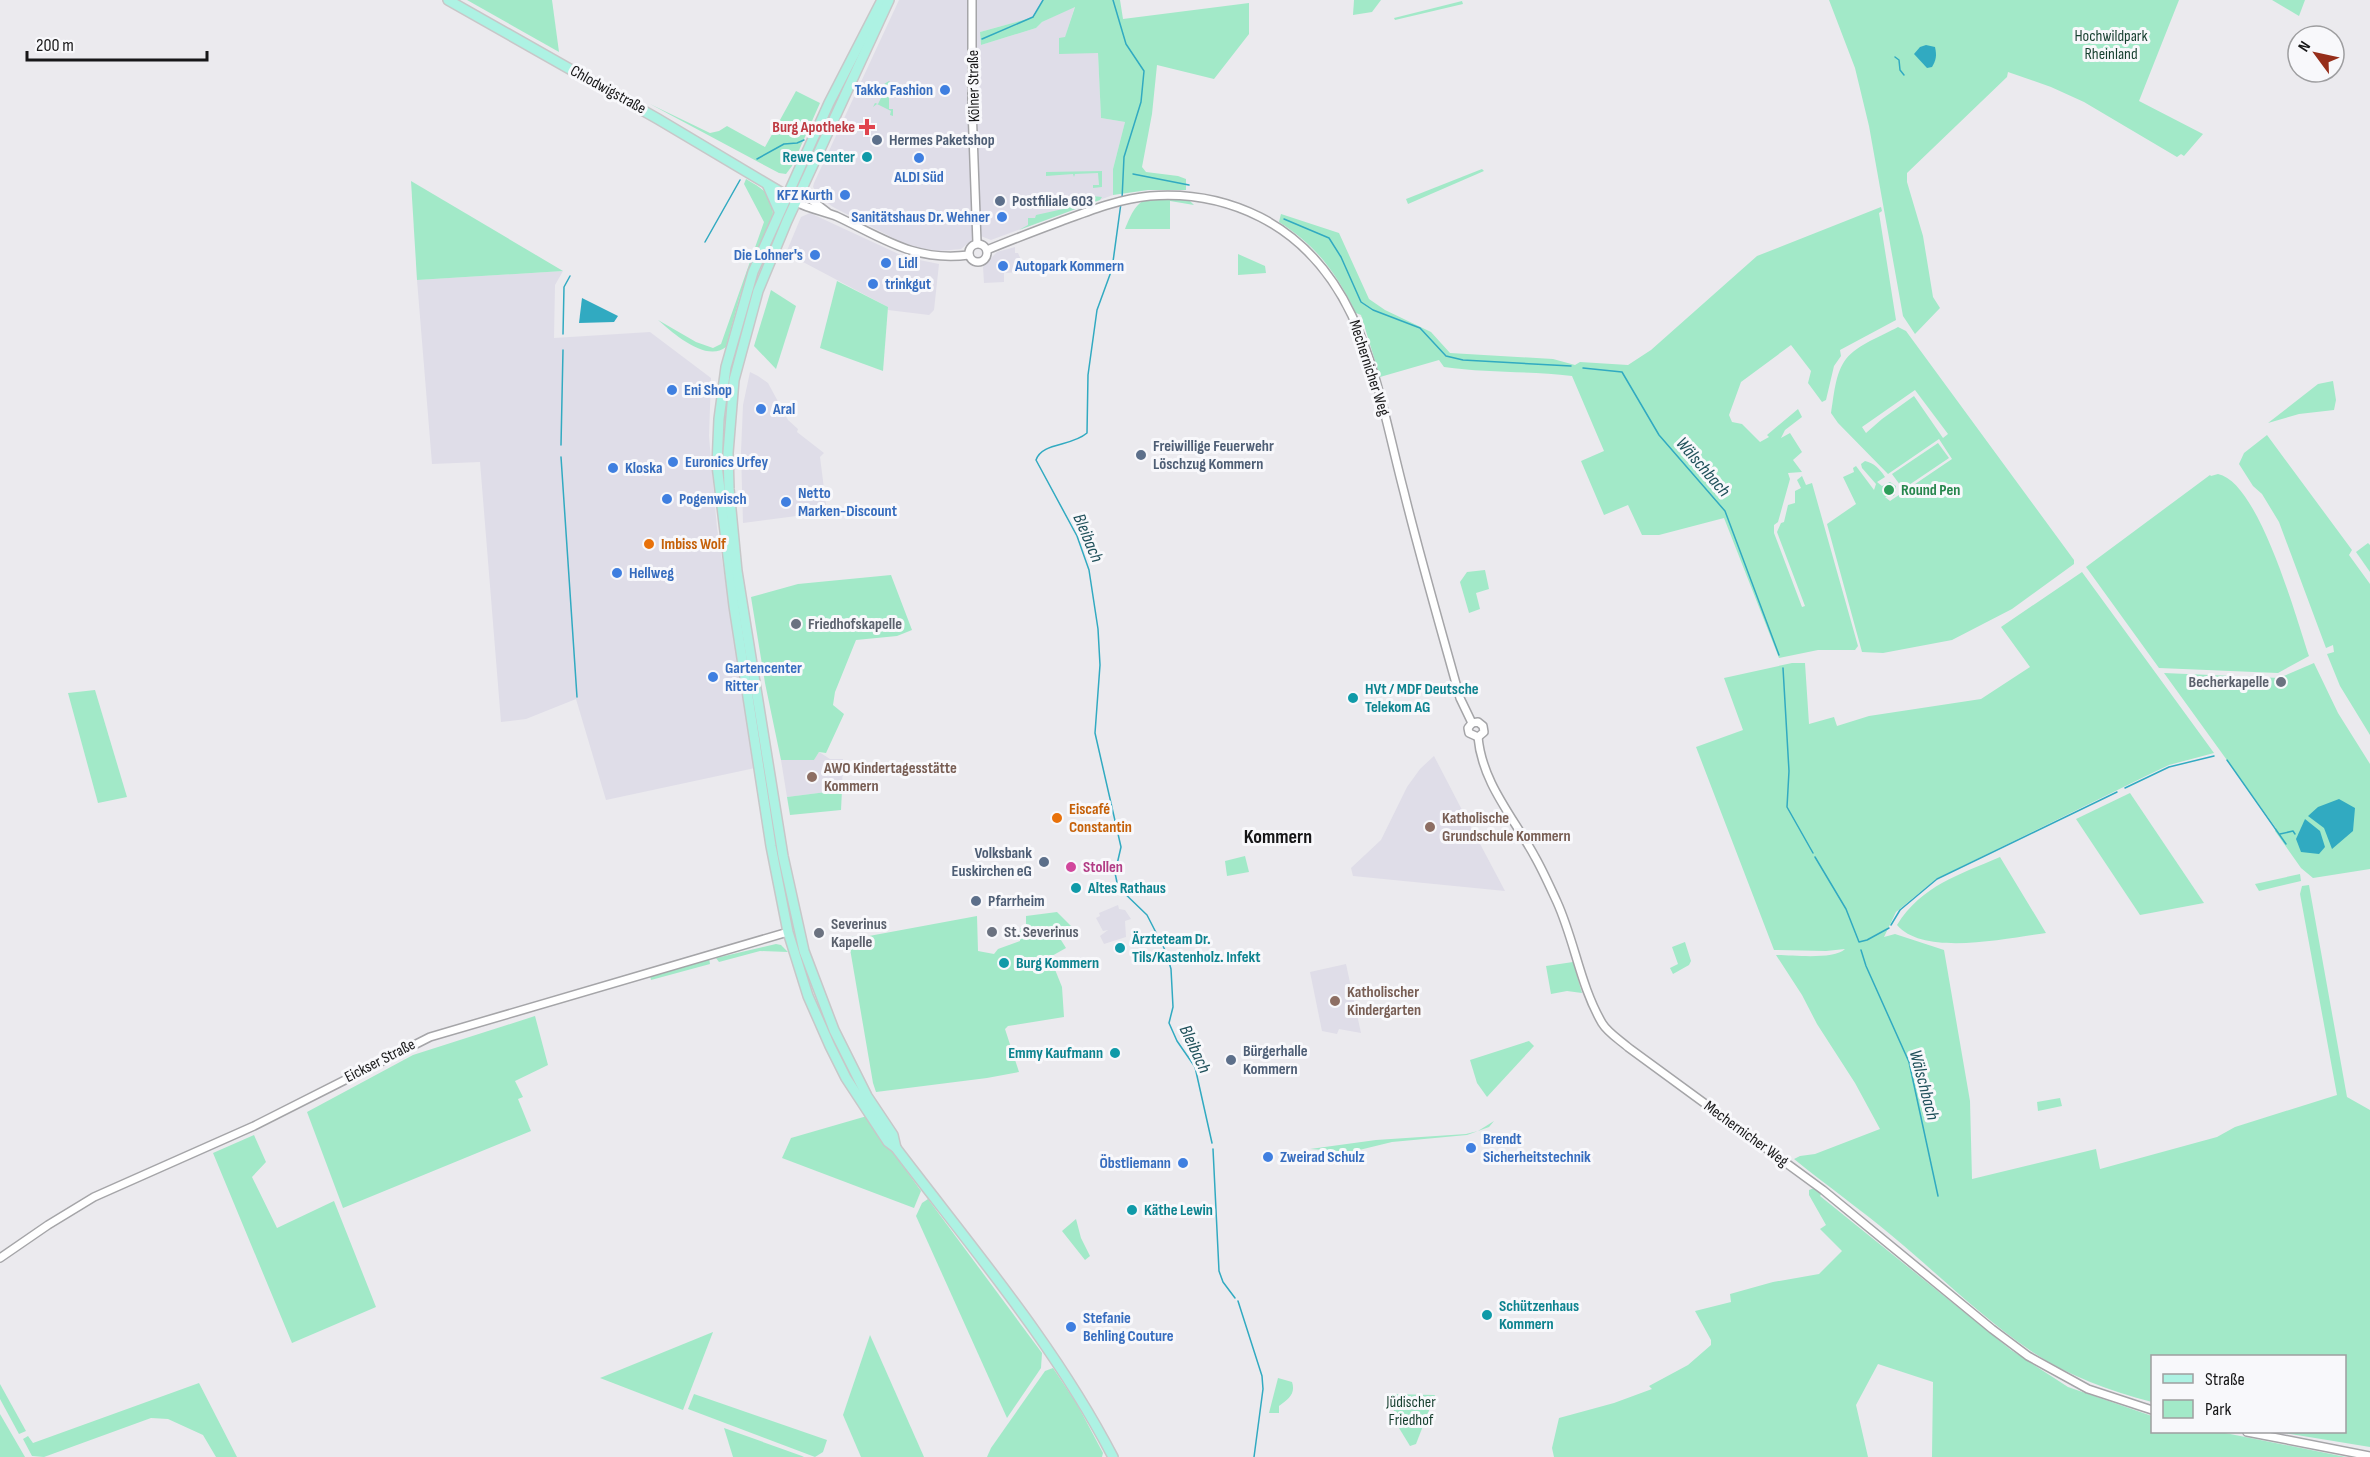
<svg xmlns="http://www.w3.org/2000/svg" width="2370" height="1457" viewBox="0 0 2370 1457" font-family="'Sofia Sans Condensed',sans-serif">
	<rect width="100%" height="100%" fill="#ebeaee"/>
	<g fill="#dfdde8">
		<polygon points="899,0 1043,0 1034,17 980,32 981,45 1036,28 1042,22 1075,6 1065,38 1059,38 1098,53 1101,118 1125,122 1113,169 1113,195 991,240 978,235 961,249 939,251 919,248 899,241 833,207 820,197 813,187 814,183"/>
		<polygon points="810,213 905,257 939,264 934,310 929,315 888,310 888,307 786,253 801,217"/>
		<polygon points="1015,247 1015,253 1018,253 1022,262 1022,272 1004,273 1004,282 984,283 983,267 985,264 997,252"/>
		<polygon points="563,271 555,285 554,338 650,332 711,378 709,436 717,528 755,768 606,800 576,699 526,719 501,722 480,462 432,464 417,280"/>
		<polygon points="750,372 758,376 768,383 788,420 798,429 797,432 824,453 820,457 827,512 743,523 741,452 743,405"/>
		<polygon points="819,752 830,759 843,759 842,790 787,797 781,760 814,760"/>
		<polygon points="1434,756 1461,808 1505,891 1353,876 1351,868 1381,840 1407,787 1420,769"/>
		<polygon points="1118,905 1119,909 1125,910 1131,919 1125,921 1126,937 1104,944 1100,936 1108,930 1103,931 1096,918 1100,916 1099,913"/>
		<polygon points="1346,964 1361,1033 1339,1029 1337,1034 1322,1031 1310,972"/>
	</g>
	<g fill="#a2e9c8" fill-rule="evenodd">
		<polygon points="467,0 552,0 559,52"/>
		<polygon points="1043,0 1120,0 1123,19 1249,3 1249,34 1214,79 1157,65 1152,114 1142,167 1146,172 1178,176 1186,179 1186,190 1148,190 1113,195 1113,169 1125,122 1101,118 1098,53 1059,54 1059,38 1065,37 1075,7 1042,22 1036,28 981,45 980,32 1034,17"/>
		<polygon points="1354,0 1381,0 1372,12 1353,15"/>
		<polygon points="1829,0 2179,0 2139,101 2203,134 2184,156 2181,154 2177,157 2084,102 2051,87 2008,72 2007,77 1907,173 1907,182 1923,236 1933,297 1940,308 1915,334 1903,316 1869,126 1855,68"/>
		<polygon points="2272,0 2305,0 2299,16"/>
		<polygon points="1462,1 1463,4 1395,20 1394,18"/>
		<polygon points="889,81 893,84 889,85 889,109 893,109 893,116 890,115 891,111 877,104 873,107 875,103 878,104 887,86 884,84"/>
		<polygon points="796,91 820,103 792,166 786,174 779,173 650,104 710,133 719,131 727,126 765,147"/>
		<polygon points="1482,169 1484,171 1408,204 1406,199"/>
		<polygon points="1102,171 1102,187 1093,188 1093,185 1099,185 1098,173 1075,174 1074,177 1073,174 1046,176 1046,172"/>
		<path d="M746 179C762 189 772 192 773 214L740 296 726 347C706 363 673 333 658 320L696 342 713 348 721 344 764 222 744 184Z"/>
		<polygon points="411,181 563,271 417,280"/>
		<polygon points="1092,196 1102,197 1100,200 1019,230 1028,225 1028,218 1035,218 1036,215 1063,209"/>
		<path d="M1152 198 1188 199 1194 205 1170 201V229H1125C1131 215 1136 200 1152 198Z"/>
		<path d="M1881 207 1882 211 1879 213 1896 320 1840 350 1841 356 1834 366 1826 400 1822 402 1808 383 1811 371 1791 345 1741 382 1729 415 1732 422 1742 424 1760 442 1769 437 1767 435 1798 409 1802 417 1785 430 1781 438 1790 433 1802 452 1793 460 1802 472 1788 473 1790 479 1778 522 1774 525V533L1802 607 1805 606 1777 532 1781 523 1784 522 1788 505 1795 503V491L1801 488 1797 480 1802 476 1806 485 1812 483 1858 646 1855 650H1818L1779 658 1724 518 1659 535H1642L1628 505 1604 515 1581 461 1604 451 1572 376C1530 371 1486 373 1444 367L1439 360 1380 377 1361 315 1356 313C1336 273 1318 247 1279 222L1281 214 1339 233 1369 299 1385 310 1431 332 1450 353 1553 359 1575 365 1580 362 1628 365 1651 350 1757 256Z"/>
		<polygon points="1238,254 1265,266 1266,273 1238,275"/>
		<polygon points="837,281 888,307 883,371 820,348"/>
		<polygon points="771,290 796,306 776,369 754,346"/>
		<path d="M1898 327 1906 331 2074 560V564L2012 609 1952 640 1883 653 1862 652 1827 524 1856 504 1843 477 1854 472 1853 468 1856 466 1874 490 1876 484 1862 468 1861 464 1865 461C1874 463 1880 469 1885 477L1877 482 1882 486 1890 482 1896 486V491L1894 496 1885 497 1890 501 1952 459 1939 439 1888 474 1838 423 1831 413C1834 396 1835 373 1846 359 1858 344 1882 336 1898 327ZM1915 390 1948 434 1943 438 1914 396 1882 419 1866 433 1862 427Z"/>
		<polygon points="2333,381 2336,400 2334,410 2299,414 2268,423 2318,384"/>
		<polygon points="2267,435 2352,550 2349,555 2370,584 2370,735 2340,686 2327,654 2334,652 2333,645 2326,648 2279,522 2262,494 2253,486 2239,464 2244,453"/>
		<polygon points="1938,443 1949,458 1903,489 1892,474"/>
		<path d="M2218 474C2259 482 2296 618 2309 656L2278 673 2159 668 2086 567 2210 475 2211 476Z"/>
		<polygon points="2368,543 2370,545 2370,572 2356,552"/>
		<polygon points="1485,570 1489,589 1476,593 1480,609 1469,613 1460,582 1467,572"/>
		<path d="M2082 572 2214 753 2169 765 2148 775 1936 879 1896 912 1884 937 1895 934 1944 950 1970 1101 1972 1179 2096 1149 2100 1169 2217 1137 2235 1127 2337 1095 2300 894 2302 886 2309 885 2347 1097 2370 1110V1447L2279 1432H2344V1356H2152V1402C2110 1391 2068 1376 2031 1351 1981 1317 1937 1273 1891 1235 1860 1209 1826 1185 1794 1159L1800 1156 1815 1154 1880 1129 1855 1083 1817 1024 1802 995 1776 955C1792 955 1834 960 1845 949L1826 951 1774 950 1696 747 1743 730 1724 678 1792 663H1805L1809 724 1834 717 1837 726 1869 716 1981 699 2030 667 2001 627Z"/>
		<polygon points="891,575 912,630 897,636 856,640 835,692 833,705 844,714 826,753 819,752 814,760 781,760 765,683 751,597 798,584"/>
		<polygon points="2314,663 2338,713 2370,764 2370,869 2313,878 2301,868 2275,831 2276,828 2164,673 2279,678"/>
		<polygon points="95,690 127,797 98,803 68,693"/>
		<polygon points="842,790 841,810 790,815 787,797"/>
		<polygon points="2130,793 2204,903 2140,915 2076,819"/>
		<polygon points="1245,856 1249,872 1227,876 1225,861"/>
		<path d="M2000 857 2046 933C2008 938 1924 957 1897 925 1922 885 1959 875 2000 857Z"/>
		<polygon points="2300,874 2301,881 2259,891 2255,884"/>
		<polygon points="1057,912 1073,928 1061,940 1066,948 1050,957 1062,987 1064,1017 1008,1026 1005,1029 1019,1072 987,1078 876,1092 873,1083 848,937 869,936 977,916 978,951 994,954 998,949 1020,941 1020,928 1026,926 1026,916"/>
		<polygon points="1685,942 1691,961 1689,965 1673,974 1670,968 1678,964 1672,947"/>
		<polygon points="776,944 781,945 788,952 760,951 719,962 716,958"/>
		<polygon points="709,958 710,964 651,980 650,975"/>
		<polygon points="1573,962 1582,993 1567,991 1551,994 1546,966"/>
		<polygon points="535,1016 548,1065 515,1081 523,1097 518,1099 531,1131 343,1208 307,1112 413,1055"/>
		<polygon points="1529,1041 1534,1046 1487,1097 1477,1083 1470,1060"/>
		<polygon points="2060,1098 2062,1106 2038,1111 2037,1102"/>
		<polygon points="867,1116 921,1191 914,1208 782,1158 791,1138"/>
		<polygon points="1494,1121 1489,1127 1467,1135 1392,1142 1351,1152 1310,1149 1376,1140 1466,1134 1478,1131"/>
		<polygon points="254,1135 266,1162 252,1177 277,1228 334,1201 376,1307 292,1343 213,1153"/>
		<polygon points="1814,1188 1822,1193 1820,1196 2011,1350 2068,1387 2152,1416 2152,1432 2220,1432 2346,1457 1932,1457 1933,1382 1878,1364 1856,1405 1868,1457 1554,1457 1552,1448 1559,1418 1614,1403 1652,1389 1649,1386 1688,1365 1711,1345 1711,1340 1695,1311 1731,1302 1730,1294 1773,1282 1819,1274 1842,1251 1820,1229 1826,1225 1809,1195 1809,1190"/>
		<polygon points="928,1199 1042,1353 1041,1368 1007,1418 916,1216 922,1203"/>
		<polygon points="1076,1219 1081,1238 1090,1256 1085,1260 1062,1231"/>
		<polygon points="713,1332 683,1410 600,1378"/>
		<polygon points="870,1335 924,1457 861,1457 843,1415"/>
		<polygon points="1053,1368 1077,1404 1103,1453 1102,1457 987,1457 991,1448 1045,1371"/>
		<path d="M1278 1378 1292 1382C1296 1394 1288 1399 1279 1406V1413H1269Z"/>
		<polygon points="199,1383 237,1457 216,1457 203,1435 168,1419 151,1418 44,1457 32,1456 23,1439 28,1436 33,1443"/>
		<polygon points="0,1384 26,1431 19,1434 0,1399"/>
		<polygon points="694,1394 827,1440 823,1452 815,1457 688,1409"/>
		<polygon points="1389,1394 1435,1395 1416,1444 1410,1446 1399,1428"/>
		<polygon points="0,1414 25,1457 0,1457"/>
		<polygon points="724,1428 802,1456 804,1457 733,1457"/>
	</g>
	<g fill="#31aac1">
		<path d="M1926 45 1935 47C1937 56 1936 60 1932 67L1927 68 1914 54 1920 47Z"/>
		<polygon points="582,298 618,316 614,322 579,323"/>
		<polygon points="2339,799 2355,808 2353,831 2332,849 2324,828 2308,816 2318,807"/>
		<polygon points="2305,819 2320,831 2325,847 2319,854 2301,852 2296,839"/>
	</g>
	<g fill="none" stroke-linecap="round" stroke-linejoin="round">
		<g stroke="#31aac1" stroke-width="1.5">
			<polyline points="1113,0 1126,44 1144,71 1141,102 1124,157 1122,199"/>
			<polyline points="982,39 1033,17 1043,0"/>
			<polyline points="1895,57 1899,60 1900,70 1904,75"/>
			<polyline points="757,159 784,144 797,143 804,140"/>
			<polyline points="1133,174 1189,185"/>
			<path d="M1121 203 1112 269 1097 310 1088 375 1087 433C1071 447 1042 442 1036 460L1077 536 1089 570 1098 629 1100 665 1095 733 1121 847 1115 873 1118 887 1147 915 1166 952 1171 969 1173 1007 1169 1023 1177 1041 1195 1067 1212 1143"/>
			<polyline points="1284,219 1329,238 1341,257 1361,302 1373,310 1420,328 1446,356 1463,360 1571,366"/>
			<polyline points="705,242 740,180"/>
			<polyline points="563,334 564,287 570,276"/>
			<polyline points="1583,368 1622,372 1659,435 1725,511 1779,655"/>
			<polyline points="561,445 563,350"/>
			<polyline points="561,457 577,697"/>
			<polyline points="1783,668 1789,771 1787,807 1813,853"/>
			<polyline points="2227,760 2286,844"/>
			<polyline points="2125,788 2169,767 2214,756"/>
			<polyline points="2280,834 2293,831 2295,834"/>
			<polyline points="1815,857 1846,909 1859,942 1867,940 1889,928"/>
			<polyline points="1891,925 1900,910 1937,879 2117,792"/>
			<polyline points="1861,950 1866,966 1909,1062 1938,1196"/>
			<polyline points="1213,1149 1219,1271 1223,1282 1235,1298"/>
			<polyline points="1238,1301 1262,1376 1263,1389 1254,1457"/>
		</g>
		<defs>
			<g id="minor">
				<polyline points="972,0 972,107 977,243"/>
				<polyline points="801,192 827,212"/>
				<path d="M796 202C809 209 823 211 836 216 883 238 914 262 969 255"/>
				<circle cx="978" cy="253" r="9"/>
				<path d="M987 250C1011 240 1035 231 1059 222 1089 211 1118 199 1150 196 1188 193 1226 200 1260 217 1364 270 1377 390 1404 492 1421 561 1441 629 1460 698L1472 723"/>
				<polyline points="1472,723 1478,722 1483,726 1484,732 1478,737"/>
				<polyline points="1472,723 1468,728 1469,733 1478,737"/>
				<path d="M1478 737C1482 783 1514 818 1535 857 1543 871 1550 887 1557 902 1575 942 1580 985 1602 1023 1608 1033 1620 1040 1629 1048L1823 1190 1992 1329 2028 1356 2088 1389 2152 1410"/>
				<polyline points="0,1258 48,1225 94,1197 254,1126 430,1037 788,932"/>
				<polyline points="2247,1432 2370,1456"/>
			</g>
			<g id="major">
				<polyline points="448,0 658,119 789,197"/>
				<path d="M882 0 829 103 753 272 726 367 719 419 717 465 734 606 771 846 788 932 808 996 830 1046 846 1078 888 1142 896 1148C972 1248 1055 1345 1113 1457"/>
				<polyline points="889,0 787,221 758,291 734,380 728,453 729,489 737,571 783,856 804,951 834,1030 867,1096 893,1135 896,1148"/>
				<polyline points="768,186 779,211"/>
			</g>
		</defs>
		<use href="#minor" stroke="#a5a5a8" stroke-width="10"/>
		<use href="#major" stroke="#c7c7c8" stroke-width="12"/>
		<use href="#minor" stroke="#fff" stroke-width="7"/>
		<use href="#major" stroke="#adf2e3" stroke-width="9"/>
	</g>
	<g fill="#3f7fe0" stroke="#f8f8fb" stroke-width="2">
		<circle cx="945" cy="90" r="6"/>
		<circle cx="919" cy="158" r="6"/>
		<circle cx="845" cy="195" r="6"/>
		<circle cx="1002" cy="217" r="6"/>
		<circle cx="815" cy="255" r="6"/>
		<circle cx="886" cy="263" r="6"/>
		<circle cx="1003" cy="266" r="6"/>
		<circle cx="873" cy="284" r="6"/>
		<circle cx="672" cy="390" r="6"/>
		<circle cx="761" cy="409" r="6"/>
		<circle cx="673" cy="462" r="6"/>
		<circle cx="613" cy="468" r="6"/>
		<circle cx="667" cy="499" r="6"/>
		<circle cx="786" cy="502" r="6"/>
		<circle cx="617" cy="573" r="6"/>
		<circle cx="713" cy="677" r="6"/>
		<circle cx="1471" cy="1148" r="6"/>
		<circle cx="1268" cy="1157" r="6"/>
		<circle cx="1183" cy="1163" r="6"/>
		<circle cx="1071" cy="1327" r="6"/>
	</g>
	<path fill="#e0444e" stroke="#f8f8fb" stroke-width="2" d="M864 118h6v6h6v6h-6v6h-6v-6h-6v-6h6z"/>
	<g fill="#5c6f8a" stroke="#f8f8fb" stroke-width="2">
		<circle cx="877" cy="140" r="6"/>
		<circle cx="1000" cy="201" r="6"/>
		<circle cx="1141" cy="455" r="6"/>
		<circle cx="1044" cy="862" r="6"/>
		<circle cx="976" cy="901" r="6"/>
		<circle cx="1231" cy="1060" r="6"/>
	</g>
	<g fill="#0f9aa8" stroke="#f8f8fb" stroke-width="2">
		<circle cx="867" cy="157" r="6"/>
		<circle cx="1353" cy="698" r="6"/>
		<circle cx="1076" cy="888" r="6"/>
		<circle cx="1120" cy="948" r="6"/>
		<circle cx="1004" cy="963" r="6"/>
		<circle cx="1115" cy="1053" r="6"/>
		<circle cx="1132" cy="1210" r="6"/>
		<circle cx="1487" cy="1315" r="6"/>
	</g>
	<circle fill="#2e9e5b" stroke="#f8f8fb" stroke-width="2" cx="1889" cy="490" r="6"/>
	<g fill="#e8710a" stroke="#f8f8fb" stroke-width="2">
		<circle cx="649" cy="544" r="6"/>
		<circle cx="1057" cy="818" r="6"/>
	</g>
	<g fill="#6b7280" stroke="#f8f8fb" stroke-width="2">
		<circle cx="796" cy="624" r="6"/>
		<circle cx="2281" cy="682" r="6"/>
		<circle cx="992" cy="932" r="6"/>
		<circle cx="819" cy="933" r="6"/>
	</g>
	<g fill="#8d6e63" stroke="#f8f8fb" stroke-width="2">
		<circle cx="812" cy="777" r="6"/>
		<circle cx="1430" cy="827" r="6"/>
		<circle cx="1335" cy="1001" r="6"/>
	</g>
	<circle fill="#d1479c" stroke="#f8f8fb" stroke-width="2" cx="1071" cy="867" r="6"/>
	<g text-anchor="middle" dominant-baseline="central" stroke-width="6" stroke-linejoin="round" paint-order="stroke">
		<g font-size="16" fill="#163f2f" stroke="#f8f8fb">
			<text x="2111" y="36">Hochwildpark<tspan x="2111" dy="18">Rheinland</tspan></text>
			<text x="1411" y="1402">Jüdischer<tspan x="1411" dy="18">Friedhof</tspan></text>
		</g>
		<g font-size="16" fill="#171718" stroke="#f8f8fb">
			<text transform="translate(974 86) rotate(-91)">Kölner Straße</text>
			<text transform="translate(608 90) rotate(29)">Chlodwigstraße</text>
			<text transform="translate(1369 368) rotate(72)">Mechernicher Weg</text>
			<text transform="translate(380 1061) rotate(-27)">Eickser Straße</text>
			<text transform="translate(1746 1134) rotate(36)">Mechernicher Weg</text>
		</g>
		<g font-size="16" font-weight="bold" fill="#366cbe" stroke="#f8f8fb" text-anchor="start">
			<text x="933" y="90" text-anchor="end">Takko Fashion</text>
			<text x="919" y="177" text-anchor="middle">ALDI Süd</text>
			<text x="833" y="195" text-anchor="end">KFZ Kurth</text>
			<text x="990" y="217" text-anchor="end">Sanitätshaus Dr. Wehner</text>
			<text x="803" y="255" text-anchor="end">Die Lohner's</text>
			<text x="898" y="263">Lidl</text>
			<text x="1015" y="266">Autopark Kommern</text>
			<text x="885" y="284">trinkgut</text>
			<text x="684" y="390">Eni Shop</text>
			<text x="773" y="409">Aral</text>
			<text x="685" y="462">Euronics Urfey</text>
			<text x="625" y="468">Kloska</text>
			<text x="798" y="493">Netto<tspan x="798" dy="18">Marken-Discount</tspan></text>
			<text x="679" y="499">Pogenwisch</text>
			<text x="629" y="573">Hellweg</text>
			<text x="725" y="668">Gartencenter<tspan x="725" dy="18">Ritter</tspan></text>
			<text x="1483" y="1139">Brendt<tspan x="1483" dy="18">Sicherheitstechnik</tspan></text>
			<text x="1280" y="1157">Zweirad Schulz</text>
			<text x="1171" y="1163" text-anchor="end">Öbstliemann</text>
			<text x="1083" y="1318">Stefanie<tspan x="1083" dy="18">Behling Couture</tspan></text>
		</g>
		<g font-size="16" font-weight="bold" fill="#be3a42" stroke="#f8f8fb" text-anchor="end">
			<text x="855" y="127">Burg Apotheke</text>
		</g>
		<g font-size="16" font-weight="bold" fill="#4e5e75" stroke="#f8f8fb" text-anchor="start">
			<text x="889" y="140">Hermes Paketshop</text>
			<text x="1012" y="201">Postfiliale 603</text>
			<text x="1153" y="446">Freiwillige Feuerwehr<tspan x="1153" dy="18">Löschzug Kommern</tspan></text>
			<text x="1032" y="853" text-anchor="end">Volksbank<tspan x="1032" dy="18">Euskirchen eG</tspan></text>
			<text x="988" y="901">Pfarrheim</text>
			<text x="1243" y="1051">Bürgerhalle<tspan x="1243" dy="18">Kommern</tspan></text>
		</g>
		<g font-size="16" font-weight="bold" fill="#0d838f" stroke="#f8f8fb" text-anchor="start">
			<text x="855" y="157" text-anchor="end">Rewe Center</text>
			<text x="1365" y="689">HVt / MDF Deutsche<tspan x="1365" dy="18">Telekom AG</tspan></text>
			<text x="1088" y="888">Altes Rathaus</text>
			<text x="1132" y="939">Ärzteteam Dr.<tspan x="1132" dy="18">Tils/Kastenholz. Infekt</tspan></text>
			<text x="1016" y="963">Burg Kommern</text>
			<text x="1103" y="1053" text-anchor="end">Emmy Kaufmann</text>
			<text x="1144" y="1210">Käthe Lewin</text>
			<text x="1499" y="1306">Schützenhaus<tspan x="1499" dy="18">Kommern</tspan></text>
		</g>
		<g font-size="16" font-weight="bold" fill="#27864d" stroke="#f8f8fb" text-anchor="start">
			<text x="1901" y="490">Round Pen</text>
		</g>
		<g font-size="16" font-weight="bold" fill="#c56008" stroke="#f8f8fb" text-anchor="start">
			<text x="661" y="544">Imbiss Wolf</text>
			<text x="1069" y="809">Eiscafé<tspan x="1069" dy="18">Constantin</tspan></text>
		</g>
		<g font-size="16" font-weight="bold" fill="#5b616d" stroke="#f8f8fb" text-anchor="start">
			<text x="808" y="624">Friedhofskapelle</text>
			<text x="2269" y="682" text-anchor="end">Becherkapelle</text>
			<text x="831" y="924">Severinus<tspan x="831" dy="18">Kapelle</tspan></text>
			<text x="1004" y="932">St. Severinus</text>
		</g>
		<g font-size="16" font-weight="bold" fill="#785e54" stroke="#f8f8fb" text-anchor="start">
			<text x="824" y="768">AWO Kindertagesstätte<tspan x="824" dy="18">Kommern</tspan></text>
			<text x="1442" y="818">Katholische<tspan x="1442" dy="18">Grundschule Kommern</tspan></text>
			<text x="1347" y="992">Katholischer<tspan x="1347" dy="18">Kindergarten</tspan></text>
		</g>
		<g font-size="16" font-weight="bold" fill="#b23c85" stroke="#f8f8fb" text-anchor="start">
			<text x="1083" y="867">Stollen</text>
		</g>
		<g font-size="18" font-style="italic" fill="#20515b" stroke="#f8f8fb">
			<text transform="translate(1703 467) rotate(49)">Wälschbach</text>
			<text transform="translate(1088 538) rotate(67)">Bleibach</text>
			<text transform="translate(1195 1049) rotate(65)">Bleibach</text>
			<text transform="translate(1924 1085) rotate(75)">Wälschbach</text>
		</g>
		<g font-size="20" font-weight="bold" fill="#171718" stroke="#f8f8fb">
			<text x="1278" y="837">Kommern</text>
		</g>
	</g>
	<rect x="2151" y="1355" width="195" height="78" fill="#f8f8fb" stroke="#9e9ea0" stroke-width="1.5"/>
	<rect x="2163" y="1374" width="30" height="9" fill="#adf2e3" stroke="#9e9ea0" stroke-width="1.5"/>
	<text x="2205" y="1385" font-size="18" fill="#171718">Straße</text>
	<rect x="2163" y="1400" width="30" height="18" fill="#a2e9c8" stroke="#9e9ea0" stroke-width="1.5"/>
	<text x="2205" y="1415" font-size="18" fill="#171718">Park</text>
	<g transform="translate(2316 54) rotate(303)"><circle r="28" fill="#f8f8fb" stroke="#9e9ea0" stroke-width="1.5"/>
	<path d="M0-4.5L10 22L0 15L-10 22Z" fill="#962d1a"/>
	<text y="-9" font-size="16" font-weight="bold" text-anchor="middle" fill="#171718">N</text>
	</g>
	<path d="M27 51v9h180v-9" fill="none" stroke="#171718" stroke-width="3"/>
	<text x="36" y="51" font-size="18" fill="#171718" stroke="#f8f8fb" stroke-width="4.5" paint-order="stroke">200 m</text>
</svg>
